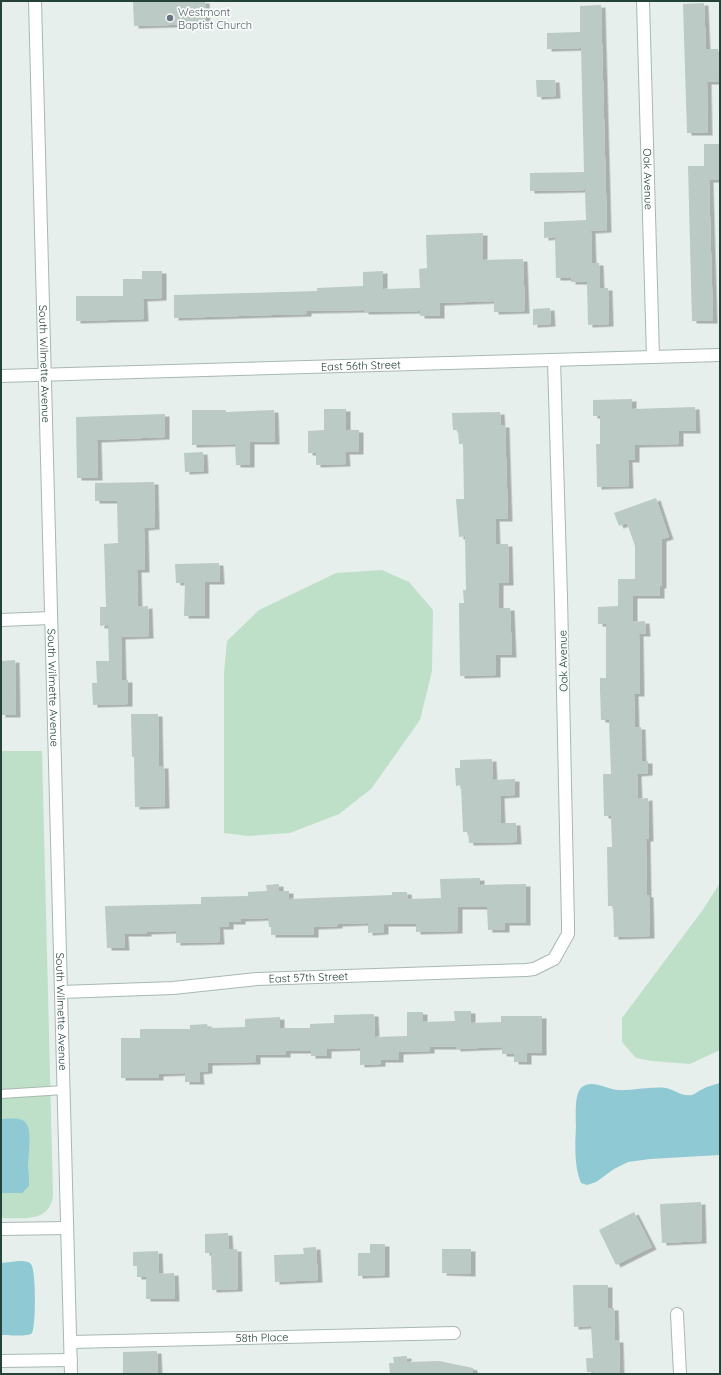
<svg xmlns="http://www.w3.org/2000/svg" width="721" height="1375" viewBox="0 0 721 1375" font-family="Quicksand,sans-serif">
	<defs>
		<filter id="shadow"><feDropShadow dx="4.5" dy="2.5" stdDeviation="0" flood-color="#0004"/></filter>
	</defs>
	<rect width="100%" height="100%" fill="#e6efeb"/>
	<g fill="#bfe0c8">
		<polygon points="382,570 409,582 433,610 432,671 420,720 371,789 339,814 290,833 248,836 224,833 224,673 227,641 259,610 336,573"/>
		<path d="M1 751H42L53 1195C50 1223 23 1218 1 1218Z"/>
		<polygon points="720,883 720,1050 690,1064 652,1061 636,1058 622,1042 622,1018 702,911"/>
	</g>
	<g fill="#8ec9d4">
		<path d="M720 1083V1155L650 1159 628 1162 614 1169 596 1182 587 1185 581 1183C574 1167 575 1143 576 1126 576 1116 574 1093 582 1087 592 1079 607 1089 617 1090 633 1091 650 1086 666 1088 675 1090 682 1097 692 1095 696 1094 699 1090 703 1089 708 1086 714 1085 720 1083Z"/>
		<path d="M1 1119C8 1119 20 1117 25 1122 33 1129 28 1157 28 1168 29 1174 29 1180 29 1186L22 1193H1Z"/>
		<path d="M19 1261C24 1261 28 1261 31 1264 36 1270 36 1325 32 1333 29 1337 6 1335 1 1335V1263Z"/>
	</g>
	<g fill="#bbcac4" filter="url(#shadow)">
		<polygon points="133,1 205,1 206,24 134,26"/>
		<polygon points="704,3 706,49 718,49 719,82 707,82 708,133 687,133 683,4"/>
		<polygon points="601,5 607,230 591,231 592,263 599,263 600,288 608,288 609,324 588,325 587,282 571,282 571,278 556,278 555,237 544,238 544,222 586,220 585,190 530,191 530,173 584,172 581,48 547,49 547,33 580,32 580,6"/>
		<polygon points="536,80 555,80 556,96 537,97"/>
		<polygon points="704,144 720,144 720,180 709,180 713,321 692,321 688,166 704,166"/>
		<polygon points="483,233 483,260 523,259 525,311 494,312 494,301 440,303 440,316 420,316 420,311 364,312 364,310 307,311 307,314 174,318 174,295 317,291 317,288 363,286 363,272 383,271 383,289 420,288 419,269 427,268 426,235"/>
		<polygon points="142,271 162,271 162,298 143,299 144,319 76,321 76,296 123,296 123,279 142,279"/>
		<polygon points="550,308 551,324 533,325 533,309"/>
		<polygon points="632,399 632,409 695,407 696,431 679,431 679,444 635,445 635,460 628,460 629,486 597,487 596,444 600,444 600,416 593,416 593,400"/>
		<polygon points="324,409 346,409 346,430 359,430 359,452 345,452 346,464 316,465 316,453 308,453 308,431 324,430"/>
		<polygon points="192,410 226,410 226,412 274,410 275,442 250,442 250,465 236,465 235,444 192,445"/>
		<polygon points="500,412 501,425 505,425 508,519 495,519 496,544 508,544 509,583 499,583 499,608 510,608 512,655 496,655 496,675 460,676 459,603 464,603 463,590 466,590 465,536 459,537 456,499 464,499 463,444 459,444 458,430 453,430 452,413"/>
		<polygon points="165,414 165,437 97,440 98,478 77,478 76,417"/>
		<polygon points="203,452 204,471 185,472 184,453"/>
		<polygon points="154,482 155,527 144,528 145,570 137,570 138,607 148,606 149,636 121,637 122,680 128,680 128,704 93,705 92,683 97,683 96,661 109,661 108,625 100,626 100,607 106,607 104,544 118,543 117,501 95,501 95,483"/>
		<polygon points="656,498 669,537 662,539 662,586 660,586 660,596 633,596 633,622 645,621 646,634 639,634 640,694 634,694 635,727 641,727 642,761 648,761 648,773 637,774 638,799 648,798 649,839 646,839 647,895 649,895 650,936 614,937 613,906 608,906 607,847 612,847 611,816 604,816 603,774 611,774 609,720 601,720 600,689 600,678 606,678 606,624 598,624 598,607 618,606 618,579 635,579 635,546 627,523 619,526 614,513"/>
		<polygon points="219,563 220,582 205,582 205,616 184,616 185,583 176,583 175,564"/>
		<polygon points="15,660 16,715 1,715 1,661"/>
		<polygon points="131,714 158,714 159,766 164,766 165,806 135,807 134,757 132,757"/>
		<polygon points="492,759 493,780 515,779 515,795 500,796 501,823 516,823 517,842 469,843 468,832 463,832 461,785 456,786 455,768 460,768 460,760"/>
		<polygon points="480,878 480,885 526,884 526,923 505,923 505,930 488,930 487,907 458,907 458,931 416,932 416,924 384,924 384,932 368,933 368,923 338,924 338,926 314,927 314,935 271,935 271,927 269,927 268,918 241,919 241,922 229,922 229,927 219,927 220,942 176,943 176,931 147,932 147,934 124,934 125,948 107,948 105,906 201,904 201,897 248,896 248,892 267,891 266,885 279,884 279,891 289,891 289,899 392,895 392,892 407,892 408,899 441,898 440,879"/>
		<polygon points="454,1011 471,1011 471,1023 501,1022 501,1016 542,1016 542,1053 527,1053 527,1062 514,1062 514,1054 502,1054 502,1047 456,1049 456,1047 430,1047 430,1051 399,1052 399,1060 381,1060 381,1064 360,1065 360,1048 327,1049 327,1056 311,1056 311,1051 286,1051 286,1055 256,1055 256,1062 208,1063 208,1071 199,1072 200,1082 185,1082 185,1073 159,1074 159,1078 121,1078 121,1038 140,1038 140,1029 190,1029 190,1025 207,1024 208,1028 245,1027 245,1019 280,1017 280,1028 310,1028 310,1024 334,1023 334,1015 374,1014 375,1037 407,1036 407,1012 423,1012 423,1022 455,1021"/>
		<polygon points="701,1202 702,1241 662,1243 660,1204"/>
		<polygon points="634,1212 652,1247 616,1265 599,1230"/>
		<polygon points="228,1233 229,1249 237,1249 238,1289 212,1290 211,1253 205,1253 205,1234"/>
		<polygon points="370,1244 385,1244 385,1275 358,1276 358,1253 370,1253"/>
		<polygon points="316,1247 318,1280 275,1282 274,1255 304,1254 303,1248"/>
		<polygon points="442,1249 471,1249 471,1274 442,1273"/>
		<polygon points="158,1251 159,1274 174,1273 175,1299 146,1299 146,1277 137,1277 137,1266 133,1266 133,1252"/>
		<polygon points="573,1285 608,1285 608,1308 614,1308 615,1340 619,1340 620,1374 593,1374 593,1372 587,1372 586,1358 593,1358 591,1326 574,1327"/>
		<polygon points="157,1351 158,1374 123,1374 123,1352"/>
		<polygon points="407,1356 407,1362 439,1361 473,1368 473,1374 390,1374 389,1363 394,1363 393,1357"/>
	</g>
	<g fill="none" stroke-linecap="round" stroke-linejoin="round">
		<defs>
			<polyline id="service" points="1,1094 64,1090"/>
			<g id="minor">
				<path id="s1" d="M35 1 71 1374"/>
				<path id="s2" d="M643 1 653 357"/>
				<path id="s3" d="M1 376 720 355"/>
				<polyline points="1,620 51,618"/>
				<path id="s4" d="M61 992 173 988 257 979 526 970 534 969 554 959 568 934V924L561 597 554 360"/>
				<polyline points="1,1229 67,1228"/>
				<polyline points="677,1314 680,1374"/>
				<path id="s5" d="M71 1342 454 1333"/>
				<polyline points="1,1361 71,1360"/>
			</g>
		</defs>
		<use href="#service" stroke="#a8b8b2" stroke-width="10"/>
		<use href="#minor" stroke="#a8b8b2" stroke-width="14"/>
		<use href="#service" stroke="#fff" stroke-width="8"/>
		<use href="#minor" stroke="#fff" stroke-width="12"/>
	</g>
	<circle fill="#6b7280" stroke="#f7fbf9" stroke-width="1.5" cx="170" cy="18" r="4"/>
	<g text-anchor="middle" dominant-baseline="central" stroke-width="3.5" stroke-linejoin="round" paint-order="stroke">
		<g font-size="11" fill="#5b616d" stroke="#f7fbf9" text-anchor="start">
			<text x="178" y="12">Westmont<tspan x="178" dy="13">Baptist Church</tspan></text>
		</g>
		<g font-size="11" fill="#24423a" stroke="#f7fbf9">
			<text stroke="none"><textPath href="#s2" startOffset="178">Oak Avenue</textPath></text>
			<text stroke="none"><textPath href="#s1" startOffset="363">South Wilmette Avenue</textPath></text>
			<text stroke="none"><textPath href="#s3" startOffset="360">East 56th Street</textPath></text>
			<text transform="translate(563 661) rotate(-91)">Oak Avenue</text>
			<text stroke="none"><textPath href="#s1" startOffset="687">South Wilmette Avenue</textPath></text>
			<text stroke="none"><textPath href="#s4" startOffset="248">East 57th Street</textPath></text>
			<text stroke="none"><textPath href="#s1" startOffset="1011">South Wilmette Avenue</textPath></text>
			<text stroke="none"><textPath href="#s5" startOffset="191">58th Place</textPath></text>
		</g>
	</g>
	<rect width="721" height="1375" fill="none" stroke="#24423a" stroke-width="4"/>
</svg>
